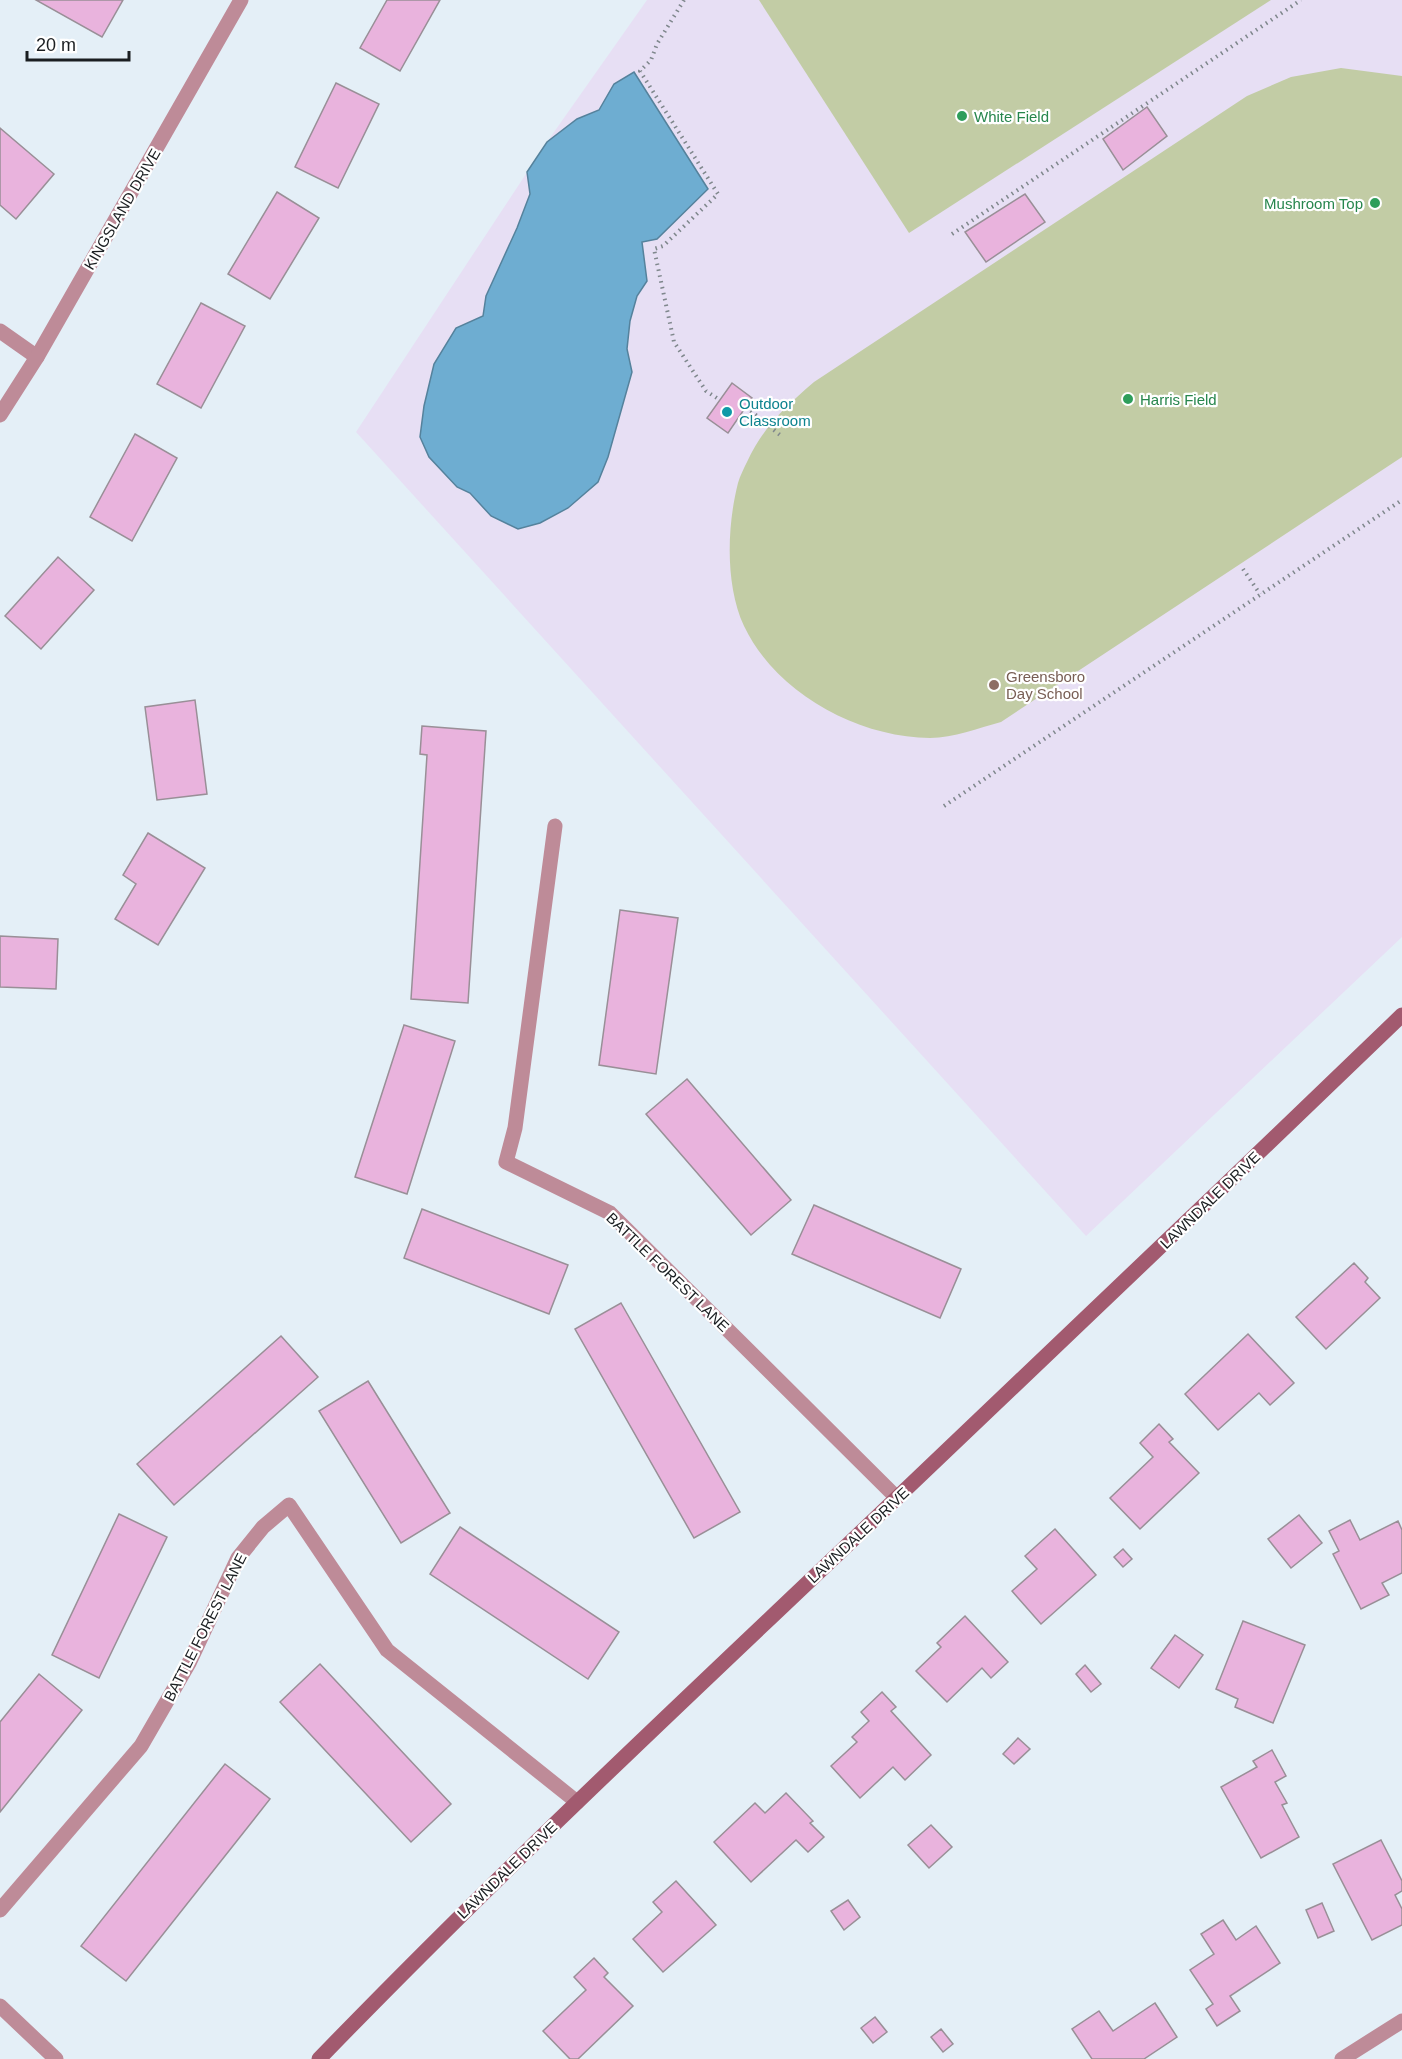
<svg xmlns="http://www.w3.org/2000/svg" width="1402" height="2059" viewBox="0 0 1402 2059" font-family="Helvetica,sans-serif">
	<rect width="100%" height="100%" fill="#e4eff7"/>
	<polygon fill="#e7dff4" points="647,0 1402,0 1402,937 1086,1236 356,432 547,142"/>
	<g fill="#c2cca5">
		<polygon points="759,0 1271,0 909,233"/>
		<path d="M1341 68 1402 76V457L1001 722C978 728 954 738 930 738 857 737 776 693 744 626 725 585 727 526 738 483 740 476 744 468 747 462 764 426 784 408 814 382L1247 96 1291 77Z"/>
	</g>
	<polygon fill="#6eadd1" stroke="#55829c" stroke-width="1.5" points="634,72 708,189 657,239 642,242 647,281 637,296 630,321 627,349 632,372 608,457 598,482 568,508 540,523 518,529 491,516 470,493 457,487 429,457 420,437 424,406 434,364 456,328 483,316 486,296 517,228 530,194 527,172 547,142 577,119 599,110 614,84"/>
	<g fill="#e9b3dd" stroke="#998f97" stroke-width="1.5">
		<polygon points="36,0 123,0 102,37"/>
		<polygon points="387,0 440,0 400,71 360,48"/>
		<polygon points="336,83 379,104 338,188 295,167"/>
		<polygon points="1147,107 1167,136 1123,170 1103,139"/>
		<polygon points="0,128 54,174 16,219 0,205"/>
		<polygon points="277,192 319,218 270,299 228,274"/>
		<polygon points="1025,194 1045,222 986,262 965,232"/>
		<polygon points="201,303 245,326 201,408 157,384"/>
		<polygon points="732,383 752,398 728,433 707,418"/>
		<polygon points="135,434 177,458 132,541 90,517"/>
		<polygon points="58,557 94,590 41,649 5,616"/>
		<polygon points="195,700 207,794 157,800 145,707"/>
		<polygon points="422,726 486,731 468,1003 411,999 427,755 420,754"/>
		<polygon points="148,833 205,868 158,945 115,919 136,884 123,875"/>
		<polygon points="620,910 678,918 656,1074 599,1065"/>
		<polygon points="0,936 58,939 56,989 0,987"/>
		<polygon points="404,1025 455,1041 407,1194 355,1177"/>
		<polygon points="687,1079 791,1200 751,1235 646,1114"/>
		<polygon points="814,1205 961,1269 940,1318 792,1254"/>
		<polygon points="422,1209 568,1265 549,1314 404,1258"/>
		<polygon points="1354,1263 1368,1278 1365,1282 1380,1298 1326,1349 1296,1317"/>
		<polygon points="621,1303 740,1512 694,1538 575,1329"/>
		<polygon points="1248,1334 1294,1383 1270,1405 1259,1393 1218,1430 1185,1394"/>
		<polygon points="281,1336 318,1377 174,1505 137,1464"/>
		<polygon points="368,1381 450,1513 401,1543 319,1411"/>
		<polygon points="1159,1424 1173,1439 1169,1442 1199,1473 1140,1529 1110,1498 1153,1457 1140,1443"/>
		<polygon points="119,1514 167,1537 99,1678 52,1655"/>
		<polygon points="1299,1515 1322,1543 1291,1568 1268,1539"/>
		<polygon points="1350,1520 1360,1540 1398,1521 1402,1530 1402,1573 1382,1583 1389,1595 1361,1609 1333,1554 1339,1551 1329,1531"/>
		<polygon points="460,1527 619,1632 588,1679 430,1574"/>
		<polygon points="1055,1529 1096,1575 1041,1624 1012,1591 1037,1569 1025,1556"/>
		<polygon points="1123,1549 1132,1559 1123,1567 1114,1557"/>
		<polygon points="965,1616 1008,1662 991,1678 982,1668 947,1702 916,1671 941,1647 937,1643"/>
		<polygon points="1243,1621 1305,1645 1273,1723 1235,1707 1238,1699 1216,1689"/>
		<polygon points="1175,1635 1203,1655 1179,1688 1151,1668"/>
		<polygon points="320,1664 451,1804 411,1842 280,1702"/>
		<polygon points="1085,1665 1101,1684 1091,1692 1076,1674"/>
		<polygon points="39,1674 82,1710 0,1812 0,1722"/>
		<polygon points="882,1692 896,1707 891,1711 931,1755 905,1780 893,1767 860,1798 831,1766 857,1742 852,1737 869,1721 861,1712"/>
		<polygon points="1018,1738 1030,1749 1014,1764 1003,1754"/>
		<polygon points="1272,1750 1286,1776 1275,1782 1287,1803 1282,1805 1299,1837 1261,1858 1221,1787 1257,1767 1253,1761"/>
		<polygon points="225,1764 270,1799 126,1981 81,1946"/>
		<polygon points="786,1793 813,1821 810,1823 824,1837 808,1852 796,1840 751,1882 714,1842 755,1803 765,1813"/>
		<polygon points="931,1825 952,1847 929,1868 908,1845"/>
		<polygon points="1381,1840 1402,1881 1402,1891 1395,1895 1402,1909 1402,1925 1372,1940 1333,1864"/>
		<polygon points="676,1881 716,1925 663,1972 633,1939 662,1912 653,1902"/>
		<polygon points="848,1900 860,1917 844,1930 831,1911"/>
		<polygon points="1322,1903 1334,1931 1318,1938 1306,1910"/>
		<polygon points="1223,1920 1236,1940 1256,1926 1280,1963 1230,1996 1240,2011 1217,2026 1206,2009 1213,2004 1190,1970 1214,1954 1201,1934"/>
		<polygon points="594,1958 608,1973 604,1977 633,2006 578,2059 570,2059 543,2031 586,1990 574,1977"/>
		<polygon points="1155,2003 1177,2037 1144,2059 1092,2059 1072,2029 1099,2011 1113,2031"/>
		<polygon points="875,2017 887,2032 873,2043 861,2028"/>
		<polygon points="941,2029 953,2044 943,2052 931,2037"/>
	</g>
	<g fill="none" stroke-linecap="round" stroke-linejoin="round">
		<g stroke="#7f878c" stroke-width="4" stroke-dasharray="1.5 4.5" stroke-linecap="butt">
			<polyline points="684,0 657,44 651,60 640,71 718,194 663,246 654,249 674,342 706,391 720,400"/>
			<polyline points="952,234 1301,0"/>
			<polyline points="746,407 780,435"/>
			<polyline points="1243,569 1260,594"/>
			<polyline points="944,806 1402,500"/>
		</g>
		<g stroke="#be8b98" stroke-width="15">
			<polyline points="555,826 515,1128 506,1162 610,1213 897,1498"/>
			<polyline points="0,1910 141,1746 189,1663 238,1558 263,1527 289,1505 387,1650 577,1802"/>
		</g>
		<g stroke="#be8b98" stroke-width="15">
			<polyline points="0,331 37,357"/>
			<polyline points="0,415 37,357 241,0"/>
			<polyline points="0,2006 56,2059"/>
			<polyline points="1342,2059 1402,2021"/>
		</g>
		<path stroke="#a25a6f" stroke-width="15" d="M319 2059C487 1885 664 1719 839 1553 1028 1374 1215 1195 1402 1015"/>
	</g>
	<g fill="#2e9e5b" stroke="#fff" stroke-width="2">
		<circle cx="962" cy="116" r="6"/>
		<circle cx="1375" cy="203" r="6"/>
		<circle cx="1128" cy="399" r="6"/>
	</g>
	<circle fill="#0f9aa8" stroke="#fff" stroke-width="2" cx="727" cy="412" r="6"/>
	<circle fill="#8d6e63" stroke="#fff" stroke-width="2" cx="994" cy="685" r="6"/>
	<g text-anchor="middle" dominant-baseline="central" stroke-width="4.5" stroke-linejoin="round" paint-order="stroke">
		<g font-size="15" fill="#27864d" stroke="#fff" text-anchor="start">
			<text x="974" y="116">White Field</text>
			<text x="1363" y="203" text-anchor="end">Mushroom Top</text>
			<text x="1140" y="399">Harris Field</text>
		</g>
		<g font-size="15" fill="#1a1e21" stroke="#fff">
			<text transform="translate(122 209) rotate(-60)">KINGSLAND DRIVE</text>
			<text transform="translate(1210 1200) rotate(-44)">LAWNDALE DRIVE</text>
			<text transform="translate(668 1272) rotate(44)">BATTLE FOREST LANE</text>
			<text transform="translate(858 1535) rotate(-43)">LAWNDALE DRIVE</text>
			<text transform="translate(205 1627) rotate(-63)">BATTLE FOREST LANE</text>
			<text transform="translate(507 1870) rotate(-44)">LAWNDALE DRIVE</text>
		</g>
		<g font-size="15" fill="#0d838f" stroke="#fff" text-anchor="start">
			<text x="739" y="403">Outdoor<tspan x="739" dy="17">Classroom</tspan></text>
		</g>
		<g font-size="15" fill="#785e54" stroke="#fff" text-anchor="start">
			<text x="1006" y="676">Greensboro<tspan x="1006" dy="17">Day School</tspan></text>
		</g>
	</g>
	<path d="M27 51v9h102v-9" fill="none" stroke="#1a1e21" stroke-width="3"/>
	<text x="36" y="51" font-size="18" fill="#1a1e21" stroke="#ffffff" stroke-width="4.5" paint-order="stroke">20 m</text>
</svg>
